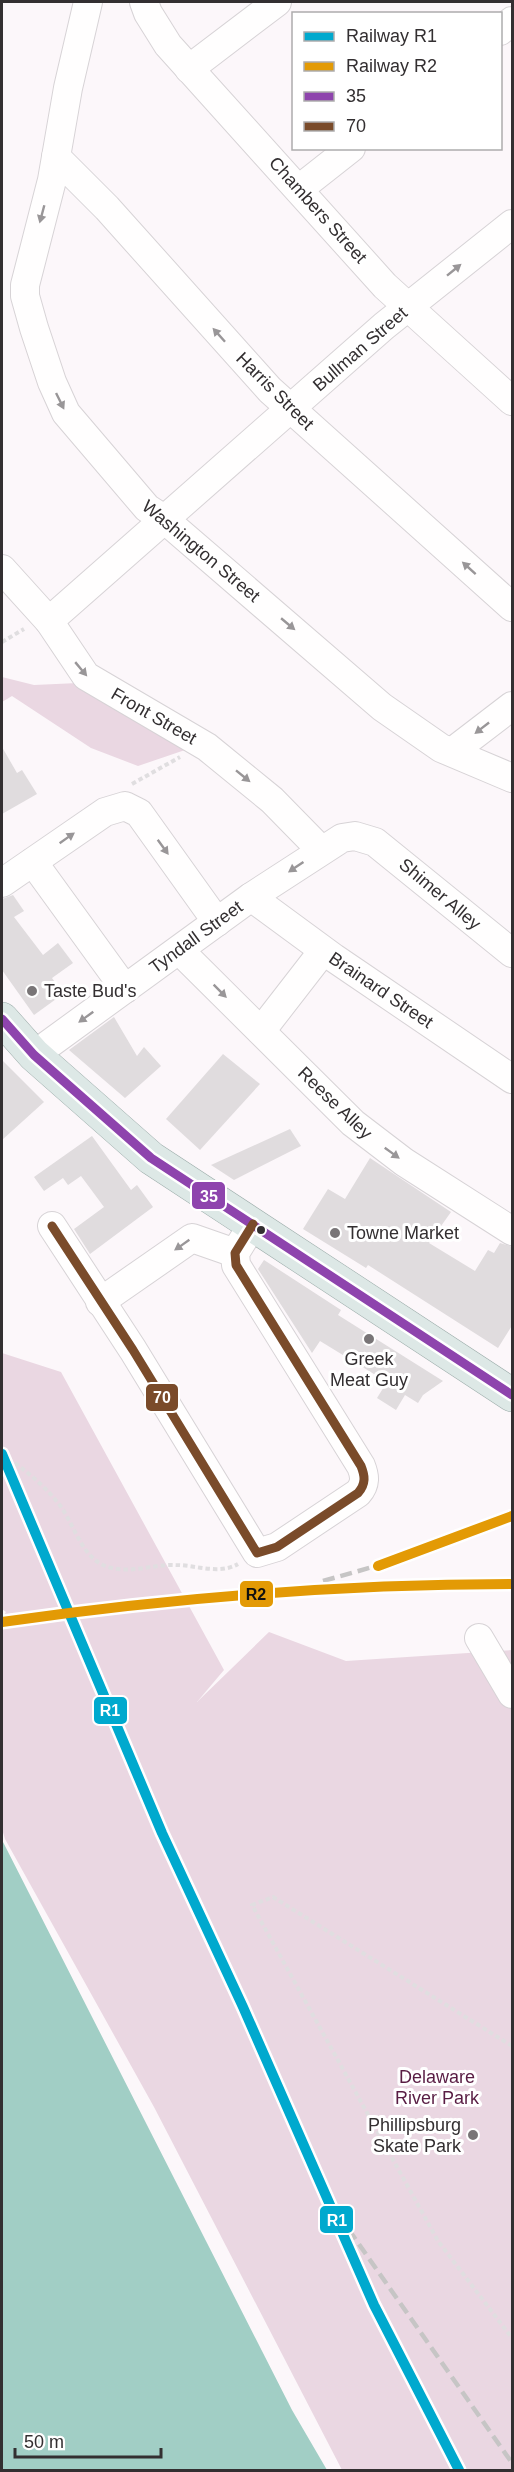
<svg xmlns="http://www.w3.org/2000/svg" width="514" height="2472" viewBox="0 0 514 2472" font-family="Helvetica,sans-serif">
	<rect width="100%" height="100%" fill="#fcf7fa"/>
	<g fill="#ead7e2">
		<polygon points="2,677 34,685 78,683 185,750 138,766 91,748 12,696 2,702"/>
		<polygon points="2,1353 61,1372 224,1670 197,1702 269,1632 346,1661 512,1650 512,2470 342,2470 154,2107 5,1839 2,1829 2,1618 6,1612 2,1609"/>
	</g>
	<polygon fill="#a1cec5" points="2,1840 292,2410 327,2470 2,2470"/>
	<g fill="#e0dcde">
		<polygon points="2,747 17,773 22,770 37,794 2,814"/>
		<polygon points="13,895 24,911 14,917 43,955 58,943 73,963 52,978 63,994 34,1015 2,970 2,899"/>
		<polygon points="114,1017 137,1056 144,1047 161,1066 125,1098 69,1050"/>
		<polygon points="223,1054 260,1084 200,1150 166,1119"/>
		<polygon points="2,1060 44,1102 2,1140"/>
		<polygon points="290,1129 301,1146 234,1180 211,1165"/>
		<polygon points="92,1136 131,1190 137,1185 153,1207 90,1254 74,1229 104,1207 81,1176 68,1185 63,1178 44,1191 34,1177"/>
		<polygon points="370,1158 451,1212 429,1243 475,1271 488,1250 494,1253 500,1243 513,1247 513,1324 498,1348 368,1265 366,1268 303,1229 328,1189 345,1199"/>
		<polygon points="264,1260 341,1310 338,1315 443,1381 423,1395 418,1403 405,1395 396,1410 377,1398 387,1382 320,1341 312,1353 258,1269"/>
	</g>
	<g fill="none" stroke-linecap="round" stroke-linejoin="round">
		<defs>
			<g id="minor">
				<polyline points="88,2 68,88 52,180 25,285 25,296 34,328 52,382 66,413 147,508 164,519 382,707 441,748 512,778"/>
				<polyline points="144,2 148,13 168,45 385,286 512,401"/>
				<polyline points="500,31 512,21"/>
				<polyline points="189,69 277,2"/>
				<polyline points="56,157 107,208 270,390 512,607"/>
				<polyline points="299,189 351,148"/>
				<polyline points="2,569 49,621 86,676 207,747 272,800 321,850"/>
				<polyline points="49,621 384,326 512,224"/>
				<polyline points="452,752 512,706"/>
				<polyline points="33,862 125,989"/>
				<polyline points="2,883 105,812 125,806 139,813 217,922"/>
				<polyline points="251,897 334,958 512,1079"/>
				<polyline points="179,950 353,1123 404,1162 512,1231"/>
				<polyline points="261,1031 323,951"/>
				<polyline points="34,1055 251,897 342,838 355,836 375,842 512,953"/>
				<path d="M52 1226 133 1350 257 1553 277 1547 358 1493C366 1484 365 1476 361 1466L236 1265 235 1253 253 1224"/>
				<polyline points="100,1302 192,1238 235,1253"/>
				<polyline points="479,1638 512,1694"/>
			</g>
			<polyline id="major" points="2,1019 34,1055 151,1158 512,1395"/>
		</defs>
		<use href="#minor" stroke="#d7d3d6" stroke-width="30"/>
		<use href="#major" stroke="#9cacaa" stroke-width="34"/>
		<g stroke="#e0dee0" stroke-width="4" stroke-dasharray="4.5 3" stroke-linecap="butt">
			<polyline points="2,642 24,629"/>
			<polyline points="132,784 180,757"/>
			<path d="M15 1463C32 1476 48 1489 61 1507 76 1528 83 1562 112 1568 133 1573 155 1564 176 1565 196 1565 219 1575 238 1564"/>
			<polyline points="512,2046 273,1897 252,1905 438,2241 512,2338"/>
		</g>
		<use href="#minor" stroke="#fffefe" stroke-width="28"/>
		<use href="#major" stroke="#dde8e6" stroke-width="33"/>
		<g stroke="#c6c5c5" stroke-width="4.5" stroke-dasharray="12 6" stroke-linecap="butt">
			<polyline points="323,1581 408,1557 512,1516"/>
			<path d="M2 1622C171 1598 341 1584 512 1584"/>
			<polyline points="328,2200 512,2463"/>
		</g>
		<defs>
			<polyline id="bus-1" points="2,1019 34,1055 151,1158 512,1395"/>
			<path id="bus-2" d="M52 1226 133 1350 257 1553 277 1547 358 1493C366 1484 365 1476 361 1466L236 1265 235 1253 253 1224"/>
		</defs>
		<use href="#bus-1" stroke="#fff" stroke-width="14"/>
		<use href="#bus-2" stroke="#fff" stroke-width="14"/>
		<use href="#bus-1" stroke="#8e44ad" stroke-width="9"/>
		<use href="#bus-2" stroke="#7a4b2a" stroke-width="9"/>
		<defs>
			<polyline id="rail-1" points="2,1454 162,1833 243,2007 374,2305 459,2470"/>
			<g id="rail-2">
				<polyline points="378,1566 512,1516"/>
				<path d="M2 1622C171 1598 341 1584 512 1584"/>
			</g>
		</defs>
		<use href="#rail-1" stroke="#fff" stroke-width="15"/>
		<use href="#rail-2" stroke="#fff" stroke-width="15"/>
		<use href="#rail-1" stroke="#00a9ce" stroke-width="10"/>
		<use href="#rail-2" stroke="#e39a05" stroke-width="10"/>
	</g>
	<defs><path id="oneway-solid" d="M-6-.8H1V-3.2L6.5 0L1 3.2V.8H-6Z" transform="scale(1.5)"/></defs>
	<g fill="#999698">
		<use href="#oneway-solid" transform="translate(42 214) rotate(105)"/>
		<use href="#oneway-solid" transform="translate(454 270) rotate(-39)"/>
		<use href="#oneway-solid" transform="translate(219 335) rotate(-132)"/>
		<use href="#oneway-solid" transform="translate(60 401) rotate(64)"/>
		<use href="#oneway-solid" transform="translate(469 568) rotate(-138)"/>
		<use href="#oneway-solid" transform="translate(288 624) rotate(40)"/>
		<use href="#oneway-solid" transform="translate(81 669) rotate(50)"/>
		<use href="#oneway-solid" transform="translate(482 728) rotate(142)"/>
		<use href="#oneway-solid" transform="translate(243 776) rotate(39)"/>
		<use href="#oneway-solid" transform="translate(67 838) rotate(-35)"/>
		<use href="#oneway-solid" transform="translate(163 847) rotate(54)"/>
		<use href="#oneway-solid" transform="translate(296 867) rotate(146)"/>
		<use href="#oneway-solid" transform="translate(220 991) rotate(45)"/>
		<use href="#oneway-solid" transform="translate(86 1017) rotate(144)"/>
		<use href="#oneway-solid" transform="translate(392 1153) rotate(36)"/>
		<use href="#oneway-solid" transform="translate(182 1245) rotate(145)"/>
	</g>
	<g fill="#797577" stroke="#fff" stroke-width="2">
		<circle cx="32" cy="991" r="6"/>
		<circle cx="335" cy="1233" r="6"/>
		<circle cx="369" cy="1339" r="6"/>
		<circle cx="473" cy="2135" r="6"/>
	</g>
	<circle fill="#332f31" stroke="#fff" stroke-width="2" cx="261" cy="1230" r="5"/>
	<g text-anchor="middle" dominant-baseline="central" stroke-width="6" stroke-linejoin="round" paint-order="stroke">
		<g font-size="18" fill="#332f31" stroke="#fff">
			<text transform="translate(318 210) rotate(48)">Chambers Street</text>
			<text transform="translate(360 349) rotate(-41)">Bullman Street</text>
			<text transform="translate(275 391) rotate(45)">Harris Street</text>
			<text transform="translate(201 551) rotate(40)">Washington Street</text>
			<text transform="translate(154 716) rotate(30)">Front Street</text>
			<text transform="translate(440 894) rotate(40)">Shimer Alley</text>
			<text transform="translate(196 937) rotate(-36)">Tyndall Street</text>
			<text transform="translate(381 990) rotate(34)">Brainard Street</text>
			<text transform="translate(335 1103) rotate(44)">Reese Alley</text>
		</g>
		<g font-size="18" fill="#332f31" stroke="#fff" text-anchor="start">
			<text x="44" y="991">Taste Bud's</text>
			<text x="347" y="1233">Towne Market</text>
			<text x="369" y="1359" text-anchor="middle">Greek<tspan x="369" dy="21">Meat Guy</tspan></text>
			<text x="461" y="2125" text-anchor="end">Phillipsburg<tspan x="461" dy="21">Skate Park</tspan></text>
		</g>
		<g font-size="18" fill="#591d44" stroke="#fff">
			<text x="437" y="2077">Delaware<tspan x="437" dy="21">River Park</tspan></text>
		</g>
	</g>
	<g stroke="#fff" stroke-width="2">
		<rect x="191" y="1181" width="35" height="29" rx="6" fill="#8e44ad"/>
		<rect x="145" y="1383" width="34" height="29" rx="6" fill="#7a4b2a"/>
		<rect x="239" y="1580" width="35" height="28" rx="6" fill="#e39a05"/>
		<rect x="93" y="1696" width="35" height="29" rx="6" fill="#00a9ce"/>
		<rect x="319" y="2205" width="35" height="29" rx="6" fill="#00a9ce"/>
	</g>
	<g font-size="16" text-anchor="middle" font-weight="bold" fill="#fff">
		<text x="209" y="1202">35</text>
		<text x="162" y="1403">70</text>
		<text x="110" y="1716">R1</text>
		<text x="337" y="2226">R1</text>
	</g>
	<g font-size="16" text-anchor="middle" font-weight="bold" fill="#111">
		<text x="256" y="1600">R2</text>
	</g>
	<rect width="514" height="2472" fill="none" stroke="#332f31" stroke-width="6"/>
	<rect x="292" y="12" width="210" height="138" fill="#ffffff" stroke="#adacad" stroke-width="1.5"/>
	<rect x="304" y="32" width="30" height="9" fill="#00a9ce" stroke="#adacad" stroke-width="1.5"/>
	<text x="346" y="42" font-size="18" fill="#332f31">Railway R1</text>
	<rect x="304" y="62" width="30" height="9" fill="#e39a05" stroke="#adacad" stroke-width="1.5"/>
	<text x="346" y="72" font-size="18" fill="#332f31">Railway R2</text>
	<rect x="304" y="92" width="30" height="9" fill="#8e44ad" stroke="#adacad" stroke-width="1.5"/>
	<text x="346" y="102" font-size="18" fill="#332f31">35</text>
	<rect x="304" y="122" width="30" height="9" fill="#7a4b2a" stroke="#adacad" stroke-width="1.5"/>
	<text x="346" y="132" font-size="18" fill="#332f31">70</text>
	<path d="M15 2448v9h146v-9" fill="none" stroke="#332f31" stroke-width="3"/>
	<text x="24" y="2448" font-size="18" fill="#332f31" stroke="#ffffff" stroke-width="4.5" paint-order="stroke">50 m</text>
</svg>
